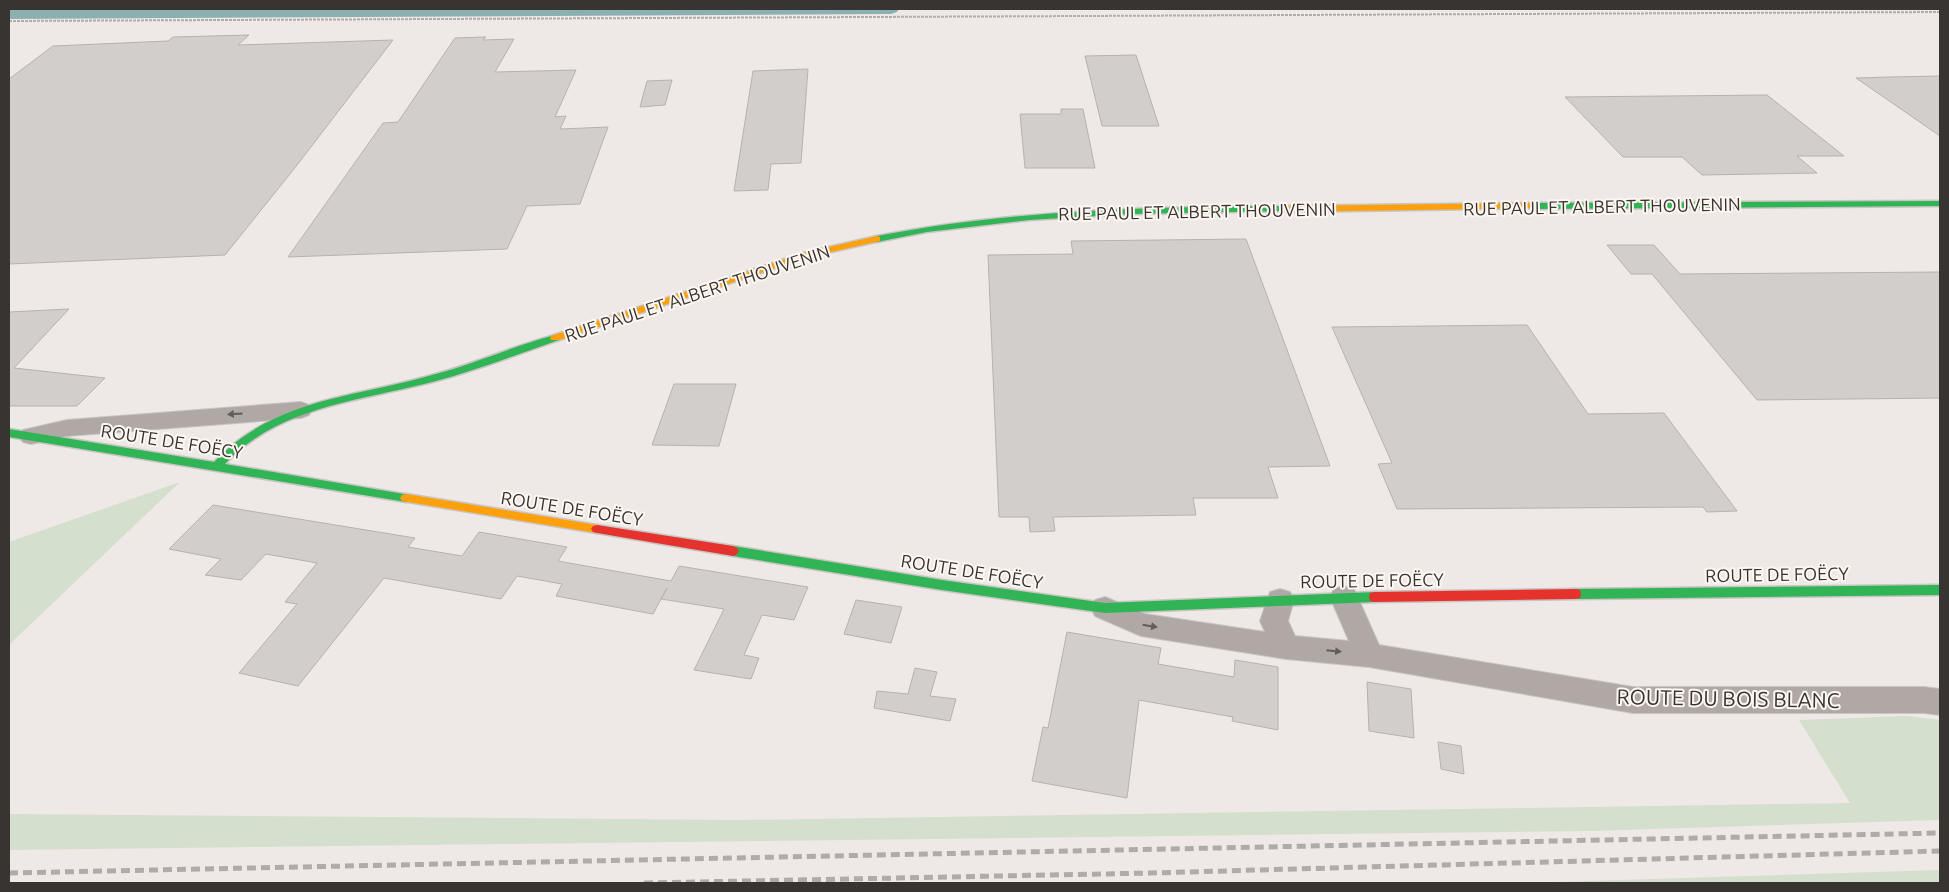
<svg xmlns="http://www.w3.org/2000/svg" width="1949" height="892" viewBox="0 0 1949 892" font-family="Ubuntu,sans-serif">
	<rect width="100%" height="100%" fill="#eee9e6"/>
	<g fill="#d5dfce">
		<polygon points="180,482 13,641 9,646 9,542"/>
		<polygon points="1907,716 1940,720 1940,820 1592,831 9,850 9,814 739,820 1850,803 1799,720"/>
		<polygon points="1940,870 1940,883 1524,883"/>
	</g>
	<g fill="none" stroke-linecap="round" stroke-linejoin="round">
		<polygon fill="#8bb0b1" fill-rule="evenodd" points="9,9 899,9 897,12 891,14 9,19"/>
	</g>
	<g fill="#d1cecb" stroke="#b6b2b0">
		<polygon points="249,35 238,45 393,40 294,169 225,255 9,264 9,79 53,46 168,41 173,37"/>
		<polygon points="486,37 483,40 514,39 495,72 576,70 555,117 566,116 560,129 608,127 580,204 527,206 507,249 288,257 383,123 398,122 455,38"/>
		<polygon points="1136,55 1159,126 1102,126 1085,56"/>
		<polygon points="808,69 801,163 771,164 768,190 734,191 753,71"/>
		<polygon points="1940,76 1940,136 1856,78 1890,77"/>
		<polygon points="672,80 665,105 640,107 647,81"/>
		<polygon points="1767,95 1844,156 1797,156 1817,173 1702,175 1682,157 1623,157 1565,97"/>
		<polygon points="1061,109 1083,109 1095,168 1025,168 1020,114 1061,114"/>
		<polygon points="1246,239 1330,466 1268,467 1278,498 1193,498 1196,515 1053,517 1055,531 1030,532 1029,517 999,517 988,255 1073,254 1071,241"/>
		<polygon points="1607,245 1654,245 1680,274 1940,272 1940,398 1757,400 1652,274 1631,274"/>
		<polygon points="69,309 14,368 105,378 77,406 9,406 9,312"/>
		<polygon points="1527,325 1588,414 1664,413 1737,511 1707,512 1703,507 1397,509 1378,464 1392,463 1332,327"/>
		<polygon points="674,384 736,384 719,446 652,445"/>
		<polygon points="213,505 415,538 408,547 462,556 479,532 567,547 558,561 637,575 671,581 679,566 808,587 794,620 762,615 744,655 759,658 751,679 694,670 724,609 661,599 667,588 653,614 556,596 562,584 517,576 501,599 384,578 298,686 239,673 297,604 285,602 317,563 266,554 241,580 205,575 221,559 169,549"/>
		<polygon points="856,600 902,607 891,643 844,634"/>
		<polygon points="1067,632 1161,648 1158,664 1234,677 1235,660 1278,667 1278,730 1232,721 1233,717 1139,700 1127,798 1032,781 1043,727 1048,728"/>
		<polygon points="915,668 937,672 930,696 956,699 950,721 874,708 877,691 908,694"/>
		<polygon points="1367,682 1411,689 1414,738 1369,731"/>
		<polygon points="1438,742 1461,746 1464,774 1441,769"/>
	</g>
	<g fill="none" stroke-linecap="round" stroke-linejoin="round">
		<defs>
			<g id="street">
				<polygon points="301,402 309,405 312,410 309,415 301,418 67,436 31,444 23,442 19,436 23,430 67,420"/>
				<polygon points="1344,586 1354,589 1379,645 1633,687 1924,687 1940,689 1940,715 1924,713 1633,713 1369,667 1286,659 1141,636 1095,616 1091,608 1095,600 1105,597 1145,614 1265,632 1260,621 1270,592 1280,589 1290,592 1294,600 1288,621 1295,636 1349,641 1330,597 1334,589"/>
			</g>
			<g id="fast">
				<polygon points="1940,201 1940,206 1533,209 1529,206 1533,203"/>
				<path d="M1284 206 1287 207V211L1131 214 1029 220 927 232 877 242 873 239 877 236C1013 210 1146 207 1284 206Z"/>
				<path d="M555 335 559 336 560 338 559 340C518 354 478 370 436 381 362 401 280 405 225 464L410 495 412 498 410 501 406 502 9 437V429L214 462C275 398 352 398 432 375 474 364 513 346 555 335Z"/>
				<polygon points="733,546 942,580 1105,603 1375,592 1380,593 1381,597 1380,601 1375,602 1105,613 942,590 733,556 729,554 727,551 729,548"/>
				<polygon points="1940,585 1940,595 1575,599 1570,598 1569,594 1570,590 1575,589"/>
			</g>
			<g id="slow">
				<polygon points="1533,203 1537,206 1536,208 1284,212 1280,209 1284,206"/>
				<polygon points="877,236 880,237 880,241 809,257 559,340 551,340 550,338 551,336 803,253"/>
				<polygon points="406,494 597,525 601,526 603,529 601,532 597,533 402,501 400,498 402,495"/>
			</g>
			<g id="jam">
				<polygon points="597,525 733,546 737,548 739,551 737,554 733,556 597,533 593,532 591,529 593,526"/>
				<polygon points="1575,589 1580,590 1581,594 1580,598 1575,599 1375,602 1370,601 1369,597 1370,593 1375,592"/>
			</g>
		</defs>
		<use href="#street" stroke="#c9c5c3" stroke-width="2"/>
		<use href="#fast" stroke="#c9c5c3" stroke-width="3"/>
		<use href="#slow" stroke="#c9c5c3" stroke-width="3"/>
		<use href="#jam" stroke="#c9c5c3" stroke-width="3"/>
		<polyline stroke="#b2acaa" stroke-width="2" stroke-dasharray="3 1" stroke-linecap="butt" points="9,21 1940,12"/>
		<use href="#street" fill="#afa8a5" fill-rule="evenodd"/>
		<use href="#fast" fill="#30b455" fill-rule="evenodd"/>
		<use href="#slow" fill="#ff9f0a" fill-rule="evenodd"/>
		<use href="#jam" fill="#e5322d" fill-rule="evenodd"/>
		<g stroke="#b0aba9" stroke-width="5" stroke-dasharray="9 5" stroke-linecap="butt">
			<polyline points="9,873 1940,833"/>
			<polyline points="644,883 1151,873 1940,851"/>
		</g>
	</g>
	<defs><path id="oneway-solid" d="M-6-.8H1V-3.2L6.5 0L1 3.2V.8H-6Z" transform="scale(1.25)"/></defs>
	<g fill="#625d5a">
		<use href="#oneway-solid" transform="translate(235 414) rotate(176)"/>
		<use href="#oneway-solid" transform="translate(1150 626) rotate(9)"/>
		<use href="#oneway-solid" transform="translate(1334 651) rotate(6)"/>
	</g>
	<g text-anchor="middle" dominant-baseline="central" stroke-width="4" stroke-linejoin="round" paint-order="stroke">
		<g font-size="18" fill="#383432" stroke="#fef6f1">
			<text transform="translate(1602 206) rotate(-1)">RUE PAUL ET ALBERT THOUVENIN</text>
			<text transform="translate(1197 211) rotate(-1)">RUE PAUL ET ALBERT THOUVENIN</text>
			<text transform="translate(697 293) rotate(-18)">RUE PAUL ET ALBERT THOUVENIN</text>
			<text transform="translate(172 441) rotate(9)">ROUTE DE FOËCY</text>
			<text transform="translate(572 508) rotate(9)">ROUTE DE FOËCY</text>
			<text transform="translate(972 571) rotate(9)">ROUTE DE FOËCY</text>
			<text transform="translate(1777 574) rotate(-1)">ROUTE DE FOËCY</text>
			<text transform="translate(1372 580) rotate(-1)">ROUTE DE FOËCY</text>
		</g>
		<g font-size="21" fill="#383432" stroke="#fef6f1">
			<text transform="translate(1728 698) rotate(1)">ROUTE DU BOIS BLANC</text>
		</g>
	</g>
	<rect width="1949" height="892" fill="none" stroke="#383432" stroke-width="20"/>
</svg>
